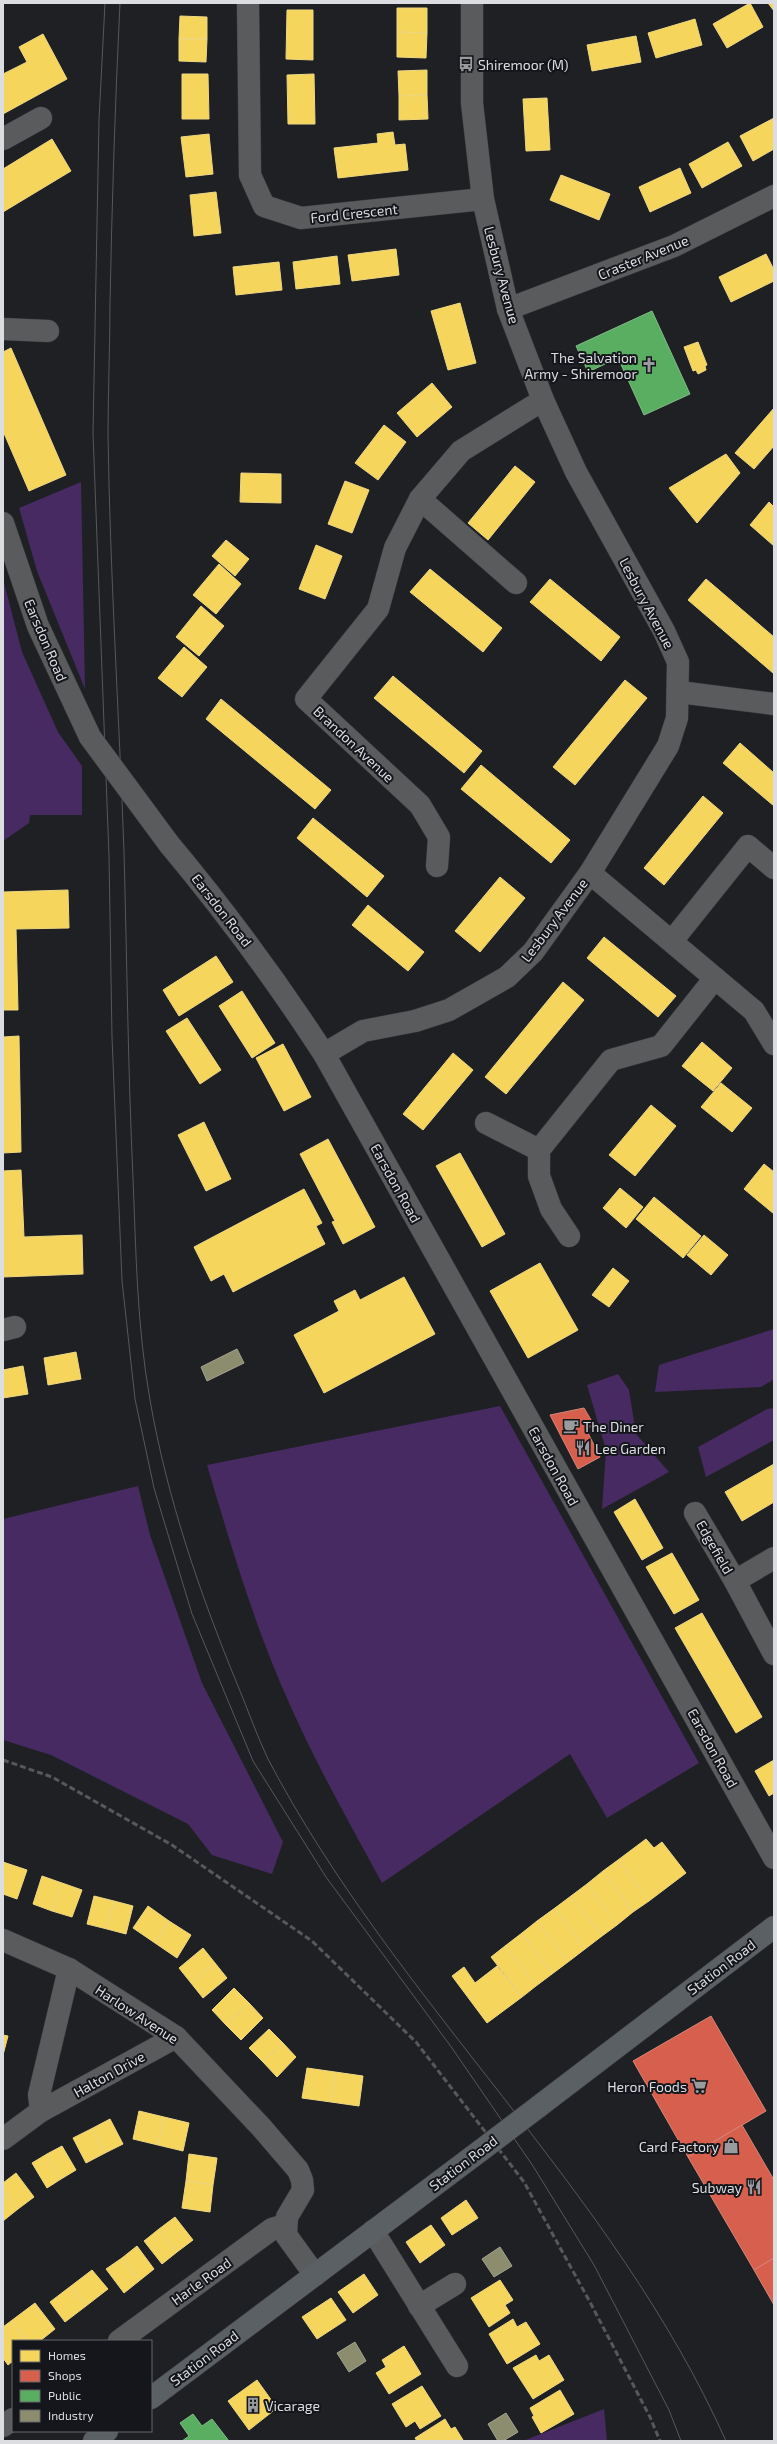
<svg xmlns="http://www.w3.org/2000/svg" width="777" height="2444" viewBox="0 0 777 2444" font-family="'Exo 2',sans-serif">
	<rect width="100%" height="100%" fill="#1f2023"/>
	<g fill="#462a61">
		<polygon points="81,482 85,689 37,571 19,508"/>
		<polygon points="3,579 22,652 58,732 82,766 82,815 30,815 29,823 3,841"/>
		<polygon points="774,1329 774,1379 761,1387 655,1392 659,1365"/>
		<polygon points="618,1374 629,1390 636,1434 669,1472 602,1509 606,1450 587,1385"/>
		<path d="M500 1406 699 1763 607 1818 570 1754 382 1883C350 1824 317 1766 290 1705 255 1628 231 1546 207 1465Z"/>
		<polygon points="774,1408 774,1440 706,1477 698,1447 767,1409"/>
		<polygon points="138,1486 150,1535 202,1683 283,1842 272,1874 212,1855 188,1824 51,1755 3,1740 3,1519"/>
		<polygon points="604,2409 607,2441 523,2441"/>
	</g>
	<g fill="#f6d55c" stroke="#eed784">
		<polygon points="750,3 763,27 727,48 713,24"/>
		<polygon points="768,3 774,3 774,11"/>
		<polygon points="397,8 427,8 427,33 397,32"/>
		<polygon points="287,10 313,10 313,60 286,59"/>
		<polygon points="180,16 207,17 207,39 179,39"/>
		<polygon points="695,19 702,45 656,58 648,33"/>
		<polygon points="397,32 427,33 426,58 397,57"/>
		<polygon points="43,34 67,79 3,114 3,74 27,62 19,47"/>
		<polygon points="636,36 641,62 592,71 587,45"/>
		<polygon points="179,39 207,39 206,62 179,61"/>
		<polygon points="427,70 427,95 399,96 398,71"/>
		<polygon points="182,74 208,74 209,119 182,119"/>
		<polygon points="314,74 315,124 288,124 287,75"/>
		<polygon points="427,95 428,119 399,120 399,96"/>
		<polygon points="547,98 550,150 526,151 523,99"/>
		<polygon points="774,118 774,149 753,161 740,136"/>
		<polygon points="393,132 395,145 405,144 408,170 338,178 334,148 378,143 377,134"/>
		<polygon points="209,134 213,174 186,177 181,137"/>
		<polygon points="52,139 71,171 3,212 3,169"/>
		<polygon points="728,142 742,166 702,188 689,164"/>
		<polygon points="680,168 691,193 650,212 639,187"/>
		<polygon points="561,175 610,194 599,220 550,200"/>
		<polygon points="216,192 221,233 194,236 190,195"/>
		<polygon points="396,249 399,275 352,281 348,255"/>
		<polygon points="766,254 774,270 774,281 731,302 719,277"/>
		<polygon points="337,256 340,284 296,289 293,262"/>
		<polygon points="279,262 282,290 236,295 233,267"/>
		<polygon points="460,303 476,363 448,370 431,311"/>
		<polygon points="698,342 707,365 705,366 706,370 698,374 696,370 693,371 684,347"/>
		<polygon points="11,348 66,475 29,491 3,431 3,352"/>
		<polygon points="432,383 452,407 417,437 397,413"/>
		<polygon points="774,408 774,446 754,469 735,453"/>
		<polygon points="384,425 406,442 378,480 355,463"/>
		<polygon points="726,454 740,473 697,523 669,488"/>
		<polygon points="515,466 535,482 488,540 468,523"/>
		<polygon points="241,473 281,474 281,503 240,502"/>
		<polygon points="345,481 369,490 352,533 328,524"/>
		<polygon points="769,502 774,507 774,546 750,525"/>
		<polygon points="226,540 249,559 235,576 212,556"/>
		<polygon points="316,545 342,556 325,599 299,589"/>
		<polygon points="219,564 241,584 216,614 193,595"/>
		<polygon points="430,569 502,628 483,652 410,592"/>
		<polygon points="550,579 620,637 601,661 530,602"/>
		<polygon points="706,579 774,637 773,673 688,600"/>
		<polygon points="201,606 224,626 199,656 176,637"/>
		<polygon points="184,647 207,667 182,697 158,678"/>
		<polygon points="393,676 482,751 464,773 374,698"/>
		<polygon points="625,680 647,698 575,785 553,767"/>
		<polygon points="221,699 331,790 315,809 206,719"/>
		<polygon points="740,743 774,773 774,806 723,763"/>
		<polygon points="481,765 570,840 551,863 461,789"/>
		<polygon points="703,796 723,813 664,885 644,868"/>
		<polygon points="313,818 384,876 367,897 297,838"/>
		<polygon points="500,877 525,898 480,952 455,931"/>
		<polygon points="68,890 69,928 16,929 18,1010 3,1010 3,892"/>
		<polygon points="368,905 424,952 408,971 352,925"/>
		<polygon points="604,937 676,996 658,1017 587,958"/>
		<polygon points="216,956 233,982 179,1016 163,990"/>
		<polygon points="563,982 584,1000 506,1094 485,1077"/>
		<polygon points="242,991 275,1043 252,1058 219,1006"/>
		<polygon points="187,1018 221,1070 200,1084 166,1031"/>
		<polygon points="19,1036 21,1152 3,1153 3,1037"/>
		<polygon points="702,1042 732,1068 713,1091 682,1066"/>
		<polygon points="283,1044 311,1097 284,1111 256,1058"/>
		<polygon points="453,1053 473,1070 423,1130 403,1114"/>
		<polygon points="721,1083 752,1108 732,1132 701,1107"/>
		<polygon points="651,1105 676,1126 635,1176 609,1155"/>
		<polygon points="204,1122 231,1179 206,1191 178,1135"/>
		<polygon points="328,1139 375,1227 343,1244 332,1222 335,1221 300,1154"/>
		<polygon points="460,1153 505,1234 482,1247 436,1166"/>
		<polygon points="764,1164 774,1172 774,1214 744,1189"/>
		<polygon points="21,1170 24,1237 82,1235 83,1274 3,1277 3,1171"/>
		<polygon points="620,1188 643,1207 626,1228 603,1208"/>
		<polygon points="304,1189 322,1223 316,1226 325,1244 233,1292 224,1274 211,1281 194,1247"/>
		<polygon points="654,1197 701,1236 683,1258 636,1219"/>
		<polygon points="704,1235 728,1255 711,1275 687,1255"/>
		<polygon points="540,1263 578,1330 528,1358 490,1291"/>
		<polygon points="613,1268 629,1281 609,1307 592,1295"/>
		<polygon points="404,1277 435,1334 324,1393 294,1335 339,1311 334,1301 355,1290 360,1300"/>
		<polygon points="76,1352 81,1379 48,1385 44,1358"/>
		<polygon points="23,1366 28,1394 3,1398 3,1370"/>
		<polygon points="774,1464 774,1502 742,1521 725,1492"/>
		<polygon points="635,1499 663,1548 642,1560 614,1512"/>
		<polygon points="672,1553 699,1600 674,1614 646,1567"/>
		<polygon points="702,1613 762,1717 736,1733 675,1628"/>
		<polygon points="774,1760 774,1793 769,1796 755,1771"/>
		<polygon points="646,1839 654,1848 662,1842 686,1873 649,1901 618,1860"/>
		<polygon points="618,1860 649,1901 633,1912 603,1871"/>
		<polygon points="3,1862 27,1870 17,1899 3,1894"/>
		<polygon points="603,1871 633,1912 617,1925 587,1884"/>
		<polygon points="42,1876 62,1883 52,1911 33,1904"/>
		<polygon points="62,1883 82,1890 72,1917 52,1911"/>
		<polygon points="587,1884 617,1925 602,1936 571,1896"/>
		<polygon points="94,1896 114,1901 107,1929 87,1924"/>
		<polygon points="571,1896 602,1936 585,1949 555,1908"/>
		<polygon points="114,1901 133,1906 126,1934 107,1929"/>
		<polygon points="148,1906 169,1921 155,1943 133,1928"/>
		<polygon points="555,1908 585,1949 568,1962 537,1921"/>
		<polygon points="169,1921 191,1935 177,1958 155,1943"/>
		<polygon points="537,1921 568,1962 552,1974 522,1933"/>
		<polygon points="522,1933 552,1974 536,1986 505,1946"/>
		<polygon points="505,1946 536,1986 522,1997 491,1957"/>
		<polygon points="203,1948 215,1963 191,1983 179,1968"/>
		<polygon points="215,1963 227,1978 203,1998 191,1983"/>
		<polygon points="497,1966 522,1997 487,2023 452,1976 464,1967 475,1983"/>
		<polygon points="234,1988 249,2003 226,2025 212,2010"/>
		<polygon points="249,2003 263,2018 241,2040 226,2025"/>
		<polygon points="269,2029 283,2043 263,2062 249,2048"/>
		<polygon points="3,2035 8,2036 3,2055"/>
		<polygon points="283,2043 296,2057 277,2077 263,2062"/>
		<polygon points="307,2068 335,2072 331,2102 302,2098"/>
		<polygon points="335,2072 363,2076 359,2106 331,2102"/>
		<polygon points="139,2111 164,2117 158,2145 133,2139"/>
		<polygon points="164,2117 189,2123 183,2151 158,2145"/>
		<polygon points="110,2119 123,2144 105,2153 91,2129"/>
		<polygon points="91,2129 105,2153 86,2163 73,2138"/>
		<polygon points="62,2146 76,2170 61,2179 47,2154"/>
		<polygon points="47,2154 61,2179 47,2188 32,2163"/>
		<polygon points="189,2154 217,2158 213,2185 186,2181"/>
		<polygon points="16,2173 34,2197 18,2209 3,2190 3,2183"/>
		<polygon points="186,2181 213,2185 210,2212 182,2208"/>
		<polygon points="3,2190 18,2209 3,2221"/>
		<polygon points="466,2200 478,2218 452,2235 441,2218"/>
		<polygon points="175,2217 193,2240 177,2252 159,2229"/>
		<polygon points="431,2225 445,2245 420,2263 406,2242"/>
		<polygon points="159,2229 177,2252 162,2264 144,2241"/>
		<polygon points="137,2246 154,2269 139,2281 122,2258"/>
		<polygon points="122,2258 139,2281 124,2293 106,2269"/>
		<polygon points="92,2270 108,2289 86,2306 71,2286"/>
		<polygon points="364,2274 378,2295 353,2313 338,2292"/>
		<polygon points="500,2280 513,2300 505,2305 510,2313 489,2327 471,2298"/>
		<polygon points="71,2286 86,2306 65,2322 50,2302"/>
		<polygon points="331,2298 346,2320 317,2339 302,2317"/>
		<polygon points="35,2303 55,2329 40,2341 27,2341 11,2321"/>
		<polygon points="513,2319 517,2327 526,2322 540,2344 507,2364 489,2334"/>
		<polygon points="11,2321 27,2341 13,2341 13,2361 8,2365 3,2358 3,2327"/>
		<polygon points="404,2346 421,2374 389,2394 376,2373 386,2367 382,2360"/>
		<polygon points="536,2355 539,2361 549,2355 564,2380 533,2399 513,2368"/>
		<polygon points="257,2380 277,2408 249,2430 228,2401"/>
		<polygon points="422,2386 441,2416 420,2429 415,2421 406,2427 392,2404"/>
		<polygon points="560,2390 574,2414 541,2433 532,2417 534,2416 530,2408"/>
		<polygon points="445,2419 451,2429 455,2427 463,2440 417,2441 415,2438"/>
	</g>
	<g fill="#d6604d" stroke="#d88679">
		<polygon points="584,1408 594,1425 586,1429 600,1457 578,1469 550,1415"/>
		<polygon points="711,2016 766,2111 688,2157 633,2061"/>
		<polygon points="742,2125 774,2180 774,2258 754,2270 688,2157"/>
		<polygon points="774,2258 774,2305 754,2270"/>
	</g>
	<g fill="#5aae61" stroke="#81bc87">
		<polygon points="652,311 690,394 644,415 618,358 588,372 576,346"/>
		<polygon points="193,2414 202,2426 212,2419 229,2441 182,2441 189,2436 180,2423"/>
	</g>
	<g fill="#8c8c6e" stroke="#a4a490">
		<polygon points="237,1349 244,1363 207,1381 201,1367"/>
		<polygon points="500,2247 512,2266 494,2277 482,2259"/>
		<polygon points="355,2342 366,2361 349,2372 337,2353"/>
		<polygon points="506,2413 518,2432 503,2441 498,2441 488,2424"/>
	</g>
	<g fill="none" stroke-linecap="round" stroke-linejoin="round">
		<defs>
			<g id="minor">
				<polyline points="248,3 250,175 264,206 301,218 483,199"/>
				<polyline points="3,139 41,118"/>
				<polyline points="508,309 674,246 774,196"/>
				<polyline points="3,329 48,331"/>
				<polyline points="420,499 516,583"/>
				<polyline points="3,523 38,626 90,737"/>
				<polyline points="679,692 774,704"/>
				<path d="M169 844C225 911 276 980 324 1054L774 1858"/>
				<polyline points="437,866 439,837 420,805 306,699 378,609 395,548 420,499 461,451 543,400"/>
				<polyline points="590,873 754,1011 774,1044"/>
				<polyline points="672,941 748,846 774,868"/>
				<polyline points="324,1054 363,1031 415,1021 449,1010 507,977 533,952 590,873 668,746 677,718 678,662 664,631 576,472 543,400 508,309 483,199 472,103 472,3"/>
				<polyline points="486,1123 539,1150"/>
				<polyline points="569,1236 551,1209 539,1176 539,1150 611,1060 661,1046 715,978"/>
				<polyline points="3,1330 15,1327"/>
				<polyline points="695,1513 735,1581"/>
				<polyline points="774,1558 735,1581 774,1654"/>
				<polyline points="3,1940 69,1969 176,2037 261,2127 298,2170 302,2180 303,2190 287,2217 286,2235 315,2275"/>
				<polyline points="41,2111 39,2095 69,1969"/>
				<polyline points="3,2139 41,2111 176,2037"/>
				<polyline points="373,2231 457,2366"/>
				<polyline points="419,2306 455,2284"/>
				<polyline points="119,2341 272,2229 285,2225"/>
				<polyline points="3,2426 13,2419"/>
			</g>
			<g id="major">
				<polyline points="538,2107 774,1927"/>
				<polyline points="151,2398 480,2151"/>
				<polyline points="94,2441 107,2431"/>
			</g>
		</defs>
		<use href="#minor" stroke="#3b3c3f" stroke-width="23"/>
		<use href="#major" stroke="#3b3c3f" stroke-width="23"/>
		<use href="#minor" stroke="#5a5b5d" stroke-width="22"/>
		<use href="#major" stroke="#5b6064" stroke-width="22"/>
		<g stroke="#57585a" stroke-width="1">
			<polyline points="105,3 99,120 93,433 109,856 112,1037 122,1281 135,1399 154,1488 192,1614 253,1761 326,1877 452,2048 533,2166 594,2265 669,2410 681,2441"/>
			<path d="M120 3C115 103 112 203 110 303 110 347 108 391 108 434 110 573 119 713 124 852 127 961 128 1070 133 1178 136 1252 137 1327 150 1400 167 1498 200 1594 238 1686 248 1710 257 1736 268 1759 396 2003 613 2188 726 2441"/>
		</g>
		<polyline stroke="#57585a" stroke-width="3" stroke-dasharray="6 3" stroke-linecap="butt" points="3,1760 52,1777 172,1845 312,1941 416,2042 524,2182 591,2304 650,2417 660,2441"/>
		<defs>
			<polyline id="minor-bridge" points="90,737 169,844"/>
			<polyline id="major-bridge" points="480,2151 538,2107"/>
		</defs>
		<use href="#minor-bridge" stroke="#3b3c3f" stroke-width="23" stroke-linecap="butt"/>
		<use href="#major-bridge" stroke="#3b3c3f" stroke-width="23" stroke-linecap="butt"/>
		<use href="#minor-bridge" stroke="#5a5b5d" stroke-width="22"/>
		<use href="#major-bridge" stroke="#5b6064" stroke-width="22"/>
	</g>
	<defs>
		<symbol id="bus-bare" viewBox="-9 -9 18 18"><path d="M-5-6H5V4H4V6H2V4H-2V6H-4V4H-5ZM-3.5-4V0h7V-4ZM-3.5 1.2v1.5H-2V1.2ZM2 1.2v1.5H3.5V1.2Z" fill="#999b9e" stroke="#14161b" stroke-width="2.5" paint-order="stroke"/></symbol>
		<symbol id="church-bare" viewBox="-9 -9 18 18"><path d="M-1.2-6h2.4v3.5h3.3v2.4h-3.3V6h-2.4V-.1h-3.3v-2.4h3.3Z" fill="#999b9e" stroke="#14161b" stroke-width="2.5" paint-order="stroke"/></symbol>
		<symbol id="cafe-bare" viewBox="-9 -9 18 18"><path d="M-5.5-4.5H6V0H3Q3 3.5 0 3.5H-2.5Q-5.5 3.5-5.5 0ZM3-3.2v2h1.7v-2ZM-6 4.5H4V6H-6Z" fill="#999b9e" stroke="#14161b" stroke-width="2.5" paint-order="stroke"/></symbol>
		<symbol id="restaurant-bare" viewBox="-9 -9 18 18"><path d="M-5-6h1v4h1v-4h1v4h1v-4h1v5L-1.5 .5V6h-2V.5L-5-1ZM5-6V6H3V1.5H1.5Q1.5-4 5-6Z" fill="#999b9e" stroke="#14161b" stroke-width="2.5" paint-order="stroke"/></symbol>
		<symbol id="supermarket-bare" viewBox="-9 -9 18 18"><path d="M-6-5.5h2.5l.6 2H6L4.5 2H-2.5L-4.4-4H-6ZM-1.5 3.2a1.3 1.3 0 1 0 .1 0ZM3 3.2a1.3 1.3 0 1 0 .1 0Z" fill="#999b9e" stroke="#14161b" stroke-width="2.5" paint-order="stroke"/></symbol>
		<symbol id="shop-bare" viewBox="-9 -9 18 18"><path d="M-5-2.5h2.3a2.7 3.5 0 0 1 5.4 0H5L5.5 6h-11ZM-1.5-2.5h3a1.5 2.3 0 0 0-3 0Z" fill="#999b9e" stroke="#14161b" stroke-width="2.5" paint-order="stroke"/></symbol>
		<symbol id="building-bare" viewBox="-9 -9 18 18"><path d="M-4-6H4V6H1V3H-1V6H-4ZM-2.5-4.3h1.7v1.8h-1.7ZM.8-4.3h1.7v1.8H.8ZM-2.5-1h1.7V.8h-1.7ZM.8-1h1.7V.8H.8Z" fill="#999b9e" stroke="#14161b" stroke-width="2.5" paint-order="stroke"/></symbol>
	</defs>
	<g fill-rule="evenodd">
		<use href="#bus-bare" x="455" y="53" width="22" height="22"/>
		<use href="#church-bare" x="638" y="354" width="22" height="22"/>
		<use href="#cafe-bare" x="560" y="1415" width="22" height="22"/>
		<use href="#restaurant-bare" x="572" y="1437" width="22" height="22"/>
		<use href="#supermarket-bare" x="688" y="2075" width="22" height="22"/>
		<use href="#shop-bare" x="720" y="2135" width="22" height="22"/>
		<use href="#restaurant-bare" x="743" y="2176" width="22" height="22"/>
		<use href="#building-bare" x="242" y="2394" width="22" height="22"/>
	</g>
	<g text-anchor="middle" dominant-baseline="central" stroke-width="4" stroke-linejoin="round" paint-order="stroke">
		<g font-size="14" fill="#dbdde1" stroke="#14161b" text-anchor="start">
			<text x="478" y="64">Shiremoor (M)</text>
			<text x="637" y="357" text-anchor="end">The Salvation<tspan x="637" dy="16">Army - Shiremoor</tspan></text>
			<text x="583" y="1426">The Diner</text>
			<text x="595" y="1448">Lee Garden</text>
			<text x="687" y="2086" text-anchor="end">Heron Foods</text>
			<text x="719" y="2146" text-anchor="end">Card Factory</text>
			<text x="742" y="2187" text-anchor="end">Subway</text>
			<text x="265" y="2405">Vicarage</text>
		</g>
		<g font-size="14" fill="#dbdde1" stroke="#14161b">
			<text transform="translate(354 213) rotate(-6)">Ford Crescent</text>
			<text transform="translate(643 257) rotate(-22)">Craster Avenue</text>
			<text transform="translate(502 275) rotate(75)">Lesbury Avenue</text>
			<text transform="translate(647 603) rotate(62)">Lesbury Avenue</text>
			<text transform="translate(46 640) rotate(67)">Earsdon Road</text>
			<text transform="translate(354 744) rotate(43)">Brandon Avenue</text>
			<text transform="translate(222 910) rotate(52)">Earsdon Road</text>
			<text transform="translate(554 920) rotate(-53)">Lesbury Avenue</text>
			<text transform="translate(396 1183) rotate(61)">Earsdon Road</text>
			<text transform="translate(554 1466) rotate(61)">Earsdon Road</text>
			<text transform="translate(715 1547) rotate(60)">Edgefield</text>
			<text transform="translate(713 1748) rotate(61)">Earsdon Road</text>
			<text transform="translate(721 1967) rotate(-37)">Station Road</text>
			<text transform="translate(137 2014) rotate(33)">Harlow Avenue</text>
			<text transform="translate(109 2074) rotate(-29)">Halton Drive</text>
			<text transform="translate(463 2163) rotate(-37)">Station Road</text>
			<text transform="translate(201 2281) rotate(-36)">Harle Road</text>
			<text transform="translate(204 2358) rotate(-37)">Station Road</text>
		</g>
	</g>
	<rect width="777" height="2444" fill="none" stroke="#dbdde1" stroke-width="8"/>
	<rect x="12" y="2340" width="140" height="92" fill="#14161b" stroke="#64666a"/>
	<rect x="20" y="2350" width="20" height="12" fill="#f6d55c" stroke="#64666a"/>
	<text x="48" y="2360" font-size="12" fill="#dbdde1">Homes</text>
	<rect x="20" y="2370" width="20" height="12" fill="#d6604d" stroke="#64666a"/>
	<text x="48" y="2380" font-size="12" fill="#dbdde1">Shops</text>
	<rect x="20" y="2390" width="20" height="12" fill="#5aae61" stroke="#64666a"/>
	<text x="48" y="2400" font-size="12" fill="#dbdde1">Public</text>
	<rect x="20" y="2410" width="20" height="12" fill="#8c8c6e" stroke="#64666a"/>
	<text x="48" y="2420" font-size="12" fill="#dbdde1">Industry</text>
</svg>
